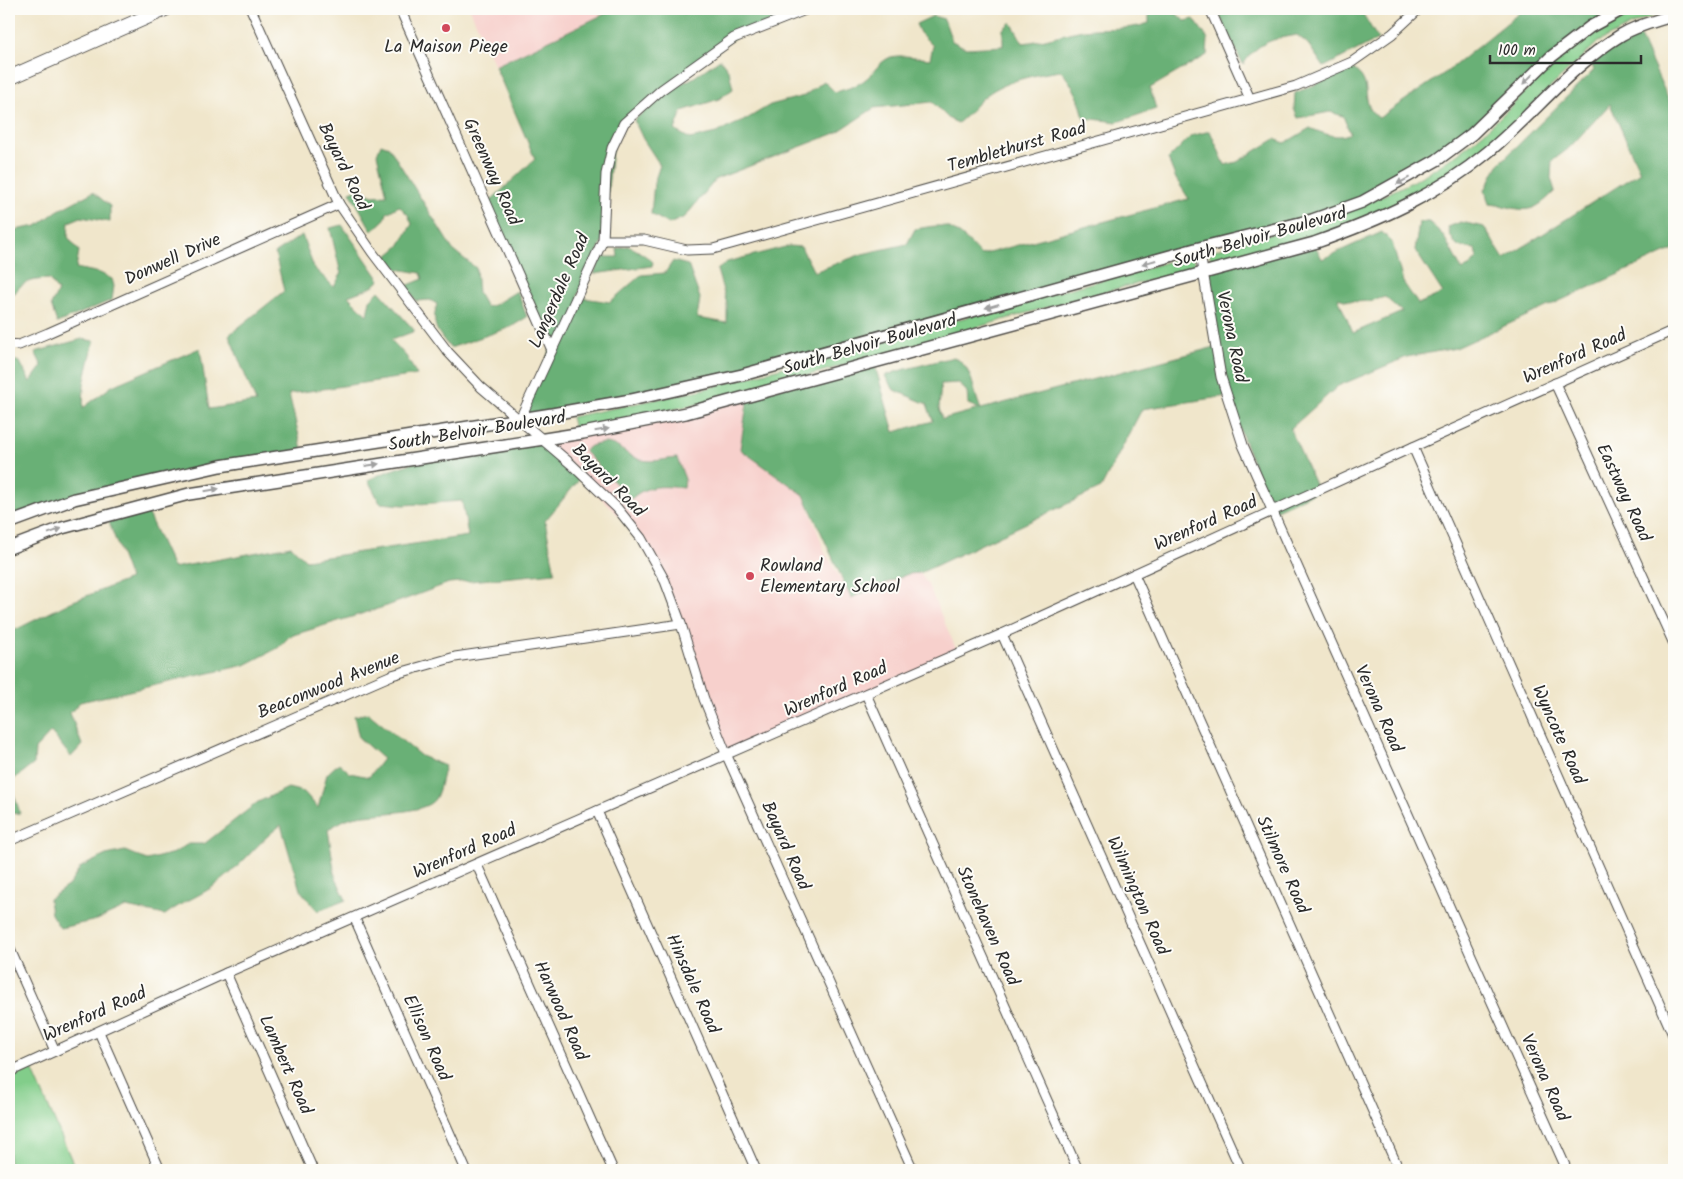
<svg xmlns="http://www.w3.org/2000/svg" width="1683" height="1179" viewBox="0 0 1683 1179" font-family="Kalam,sans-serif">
	<rect width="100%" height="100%" fill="#fdfcf7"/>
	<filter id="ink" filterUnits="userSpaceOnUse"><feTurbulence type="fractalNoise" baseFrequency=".02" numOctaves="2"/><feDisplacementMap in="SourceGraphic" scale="10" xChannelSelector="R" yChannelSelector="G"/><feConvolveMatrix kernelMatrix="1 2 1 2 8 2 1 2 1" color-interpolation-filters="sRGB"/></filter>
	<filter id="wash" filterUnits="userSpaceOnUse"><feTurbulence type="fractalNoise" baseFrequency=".0096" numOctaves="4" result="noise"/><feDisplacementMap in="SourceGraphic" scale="20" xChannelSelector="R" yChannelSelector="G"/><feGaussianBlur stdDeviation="1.12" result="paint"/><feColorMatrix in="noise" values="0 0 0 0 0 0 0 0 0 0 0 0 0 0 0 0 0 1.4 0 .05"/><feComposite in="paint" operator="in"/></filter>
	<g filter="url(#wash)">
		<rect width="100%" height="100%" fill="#f0e6cb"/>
		<g fill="#f7d0cc">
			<polygon points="470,9 615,9 495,66"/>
			<polygon points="748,397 740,449 804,495 825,552 851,598 908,574 920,573 928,585 958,653 727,756 681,624 641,538 542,439"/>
		</g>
		<g fill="#82cd8a" stroke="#567c5a">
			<path d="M1635 9H1674L1642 20 1598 42 1492 143 1440 182 1390 210 1328 232 1216 263 1210 257V252L1214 250C1304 224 1394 204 1469 145 1509 113 1541 71 1582 39 1598 26 1616 18 1635 9Z"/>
			<polygon points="1189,256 1193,258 1196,265 1187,271 1076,299 729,398 574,429 571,417 701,390"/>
			<polygon points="32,1069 76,1170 9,1170 9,1079"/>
		</g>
		<g fill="#69b076" stroke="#4a6e50" fill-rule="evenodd">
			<path d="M615 9H808L734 38 624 123 612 148 603 240 577 297 610 302 641 275 665 273 673 261 688 265 700 298 697 318 727 323V304L717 270 727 262 789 246 801 247 814 272 862 254 907 244 915 229C924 228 938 224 947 227 960 232 972 245 981 255L1184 200 1189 199 1176 179 1168 159 1191 136 1210 131 1225 165 1237 162 1275 139 1285 143 1310 128C1322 133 1338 140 1350 133L1343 116 1330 112 1298 118 1294 109 1295 93 1353 69C1376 84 1357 103 1379 118L1449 70 1524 9H1623L1590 27 1472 134 1362 202 790 362 520 419 551 348 487 204 535 159 495 66Z"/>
			<path d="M1149 9H1171L1185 21 1194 19 1208 39 1207 55 1150 88 1156 109 1117 122 1084 118C1080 99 1074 86 1061 71 1038 74 1001 81 983 98 974 106 968 115 958 123L949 119 932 102 874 108 836 133 716 179 685 217 669 224 651 214 654 183 660 165 643 139 634 120 670 89 693 78 720 59 729 71 733 89 719 99 682 111 675 130 690 139 716 133 745 120 770 105 804 96 824 81 835 92C847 89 858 86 867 78 875 71 880 61 891 57 903 54 917 58 930 59L933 46 920 33 916 24 933 16 944 19 952 41 966 48 1003 46V29L1011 22 1023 43C1044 41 1063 33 1084 30 1106 27 1127 31 1149 23Z"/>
			<path d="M1222 9H1360L1378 39 1324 67 1308 44 1297 35C1272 39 1257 42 1243 65L1219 15Z"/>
			<path d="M1636 28 1674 111V249L1456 348 1407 357 1338 386 1290 429 1318 491 1272 512 1227 396 1142 409 1101 488 920 573 908 574 851 598 804 495 740 449 748 397 874 362 894 432 933 421 927 404 894 390 885 376 898 371 954 357C974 368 972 390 981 409L1215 347 1202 274 1314 243 1322 259 1382 232 1392 242 1403 282 1418 304 1443 293 1415 250 1419 222H1429L1443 235 1462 270 1469 267 1477 258 1475 249 1457 246 1450 235 1448 227 1461 222 1484 227 1504 259 1640 172 1610 104 1568 149 1552 161 1551 178 1555 191C1527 220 1522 207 1489 204L1485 190 1498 165 1594 70 1589 58ZM1385 297 1402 312 1353 333 1338 298C1354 304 1368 302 1385 297ZM959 383 967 392 968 404 980 409 942 419 939 408 941 384Z"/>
			<path d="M381 144 389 147 453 250 476 268 478 293 486 307 494 305 517 291 527 317 511 327 450 348C437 331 431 326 437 304L430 300 416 301 406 286 423 279 421 273 397 269 387 256 399 246 412 224 408 215 399 206 387 213 385 219 372 231 350 192 361 188 372 196 387 195 377 154Z"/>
			<path d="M93 192 110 206V222L81 217 69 222 68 237 79 251 76 268 100 273 112 279 114 286 112 300 57 323 51 305 58 291 49 279C34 280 23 280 15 293H9V231L37 226 57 211Z"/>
			<polygon points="342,225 380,280 372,287 348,296 367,315 370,300 379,291 415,331 391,340 406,356 417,375 289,394 303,453 159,478 9,523 9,359 20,362 30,382 42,366 35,352 82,339 94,341 84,384 83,408 112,386 200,348 209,409 256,402 229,335 284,291 275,253 302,235 314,268 334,287 341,274 330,228"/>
			<path d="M627 246C632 246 649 258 653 262L652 266 594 274 600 259 605 257H618L617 249Z"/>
			<path d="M542 439 583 475 545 521 555 573 449 583 387 606 290 636 278 648 245 665 80 702 70 713 82 745 71 757 51 732 35 749 34 764 10 782 20 813 9 814V633L71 602 130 579 109 522 147 512 173 568 291 546 306 560 468 536 462 501 404 505 380 503 368 480C422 454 483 448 542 439Z"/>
			<path d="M603 443C618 443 623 453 636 458 649 464 663 459 677 458L685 479 684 488C663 486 647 484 631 499L584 451 590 446Z"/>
			<path d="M368 713 421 756 445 766C442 775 440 791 435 799 424 815 372 812 353 817 344 819 336 825 328 829L335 876 346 900 318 911 300 890 281 825C258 842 243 864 221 881 203 895 183 901 165 915L126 907 97 920 60 928 51 914 49 899 69 885 81 867 106 855 125 851 147 860 174 853 188 844H204L258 802 288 788 304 792 318 808 327 774 339 763 350 773 369 777 383 759 359 738 354 716Z"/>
		</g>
	</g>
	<g filter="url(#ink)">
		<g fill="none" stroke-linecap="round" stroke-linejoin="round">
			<defs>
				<g id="minor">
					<polyline points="251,9 339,204 372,252 448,352 481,387 571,464 617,508 641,538 665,581 681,624 704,699 727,756 913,1170"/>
					<polyline points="400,9 551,348"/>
					<polyline points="1210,9 1250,99"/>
					<polyline points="603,240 644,240 687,250 713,249 1296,86 1352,62 1392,34 1419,9"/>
					<polyline points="1199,248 1221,377 1243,445 1567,1170"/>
					<polyline points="9,344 19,345 48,333 339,204"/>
					<polyline points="1555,383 1674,644"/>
					<polyline points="520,419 603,240 606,174 612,148 624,123 661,90 734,38 808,9"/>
					<polyline points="1413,447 1674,1037"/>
					<polyline points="1134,574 1399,1170"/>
					<polyline points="1002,634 1241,1170"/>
					<polyline points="866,694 1078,1170"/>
					<polyline points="597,811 756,1170"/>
					<polyline points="9,841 392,675 455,657 681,624"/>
					<polyline points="477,865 613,1170"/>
					<polyline points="355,919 466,1170"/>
					<polyline points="9,947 55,1051"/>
					<polyline points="226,973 313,1170"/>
					<polyline points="99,1032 160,1170"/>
					<polyline points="9,1072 226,973 1002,634 1413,447 1674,330"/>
				</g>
				<g id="tertiary">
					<polyline points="9,523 74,499 220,466 552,414 631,400 742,375 1199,248 1312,220 1362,202 1437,160 1472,134 1551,57 1590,27 1623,9"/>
					<path d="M9 548 62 528 189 494 583 433 686 413 1314 243C1377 221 1437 195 1488 152 1534 114 1570 66 1621 35 1637 25 1657 21 1674 15"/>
				</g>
				<polyline id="secondary" points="9,78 165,9"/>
			</defs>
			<use href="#minor" stroke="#494743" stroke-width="11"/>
			<use href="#tertiary" stroke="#494743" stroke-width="14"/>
			<use href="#secondary" stroke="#494743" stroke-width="16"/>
			<use href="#minor" stroke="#fff" stroke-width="9"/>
			<use href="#tertiary" stroke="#fff" stroke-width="11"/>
			<use href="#secondary" stroke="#fff" stroke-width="14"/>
		</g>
		<defs><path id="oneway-solid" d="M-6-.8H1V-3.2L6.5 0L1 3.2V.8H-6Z" transform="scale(1.25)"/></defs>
		<g fill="#a0a0a0">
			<use href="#oneway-solid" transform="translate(1528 79) rotate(135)"/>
			<use href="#oneway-solid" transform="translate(1403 181) rotate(152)"/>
			<use href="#oneway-solid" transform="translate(1149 262) rotate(164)"/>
			<use href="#oneway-solid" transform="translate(992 306) rotate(164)"/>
			<use href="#oneway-solid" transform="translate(602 430) rotate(-10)"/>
			<use href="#oneway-solid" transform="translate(372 465) rotate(-8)"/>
			<use href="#oneway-solid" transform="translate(212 490) rotate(-10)"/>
			<use href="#oneway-solid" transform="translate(55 531) rotate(-20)"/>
		</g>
	</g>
	<g fill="#d1495b" stroke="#fdfcf7" stroke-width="2">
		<circle cx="446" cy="28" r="5"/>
		<circle cx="750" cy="576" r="5"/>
	</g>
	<g text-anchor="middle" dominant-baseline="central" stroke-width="4" stroke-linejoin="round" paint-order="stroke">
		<g font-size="18" fill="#2b2b2b" stroke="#fdfcf7">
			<text x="446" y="47">La Maison Piege</text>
			<text x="760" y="566" text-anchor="start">Rowland<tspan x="760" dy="21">Elementary School</tspan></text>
		</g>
		<g font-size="18" fill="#2b2b2b" stroke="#fdfcf7">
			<text transform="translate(1017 148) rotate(-16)">Temblethurst Road</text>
			<text transform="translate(343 167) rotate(64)">Bayard Road</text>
			<text transform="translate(491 172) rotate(66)">Greenway Road</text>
			<text transform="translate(1260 238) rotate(-16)">South Belvoir Boulevard</text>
			<text transform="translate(173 260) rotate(-24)">Donwell Drive</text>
			<text transform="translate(560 291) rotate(-66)">Langerdale Road</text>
			<text transform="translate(1231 337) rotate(78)">Verona Road</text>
			<text transform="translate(870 345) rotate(-16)">South Belvoir Boulevard</text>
			<text transform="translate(1575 357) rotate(-24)">Wrenford Road</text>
			<text transform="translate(477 432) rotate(-9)">South Belvoir Boulevard</text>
			<text transform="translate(608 481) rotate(45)">Bayard Road</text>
			<text transform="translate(1623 493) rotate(65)">Eastway Road</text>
			<text transform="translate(1206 524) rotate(-24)">Wrenford Road</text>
			<text transform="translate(329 686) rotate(-22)">Beaconwood Avenue</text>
			<text transform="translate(836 690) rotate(-24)">Wrenford Road</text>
			<text transform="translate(1378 709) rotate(66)">Verona Road</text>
			<text transform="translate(1558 735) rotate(66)">Wyncote Road</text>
			<text transform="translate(785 846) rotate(66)">Bayard Road</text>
			<text transform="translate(465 852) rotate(-24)">Wrenford Road</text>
			<text transform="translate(1282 865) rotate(66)">Stilmore Road</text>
			<text transform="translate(1137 896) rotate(66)">Wilmington Road</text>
			<text transform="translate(987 926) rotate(66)">Stonehaven Road</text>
			<text transform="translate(692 984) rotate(66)">Hinsdale Road</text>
			<text transform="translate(560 1011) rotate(66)">Harwood Road</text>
			<text transform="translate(95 1015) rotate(-24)">Wrenford Road</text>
			<text transform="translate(426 1038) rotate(66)">Ellison Road</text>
			<text transform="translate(285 1065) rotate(66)">Lambert Road</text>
			<text transform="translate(1544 1078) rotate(66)">Verona Road</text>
		</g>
	</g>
	<rect width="1683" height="1179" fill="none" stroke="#fdfcf7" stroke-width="30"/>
	<path d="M1490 55v8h151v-8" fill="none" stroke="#2b2b2b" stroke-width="2.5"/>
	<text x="1498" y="55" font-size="15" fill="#2b2b2b" stroke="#fdfcf7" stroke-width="4" paint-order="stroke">100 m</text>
</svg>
